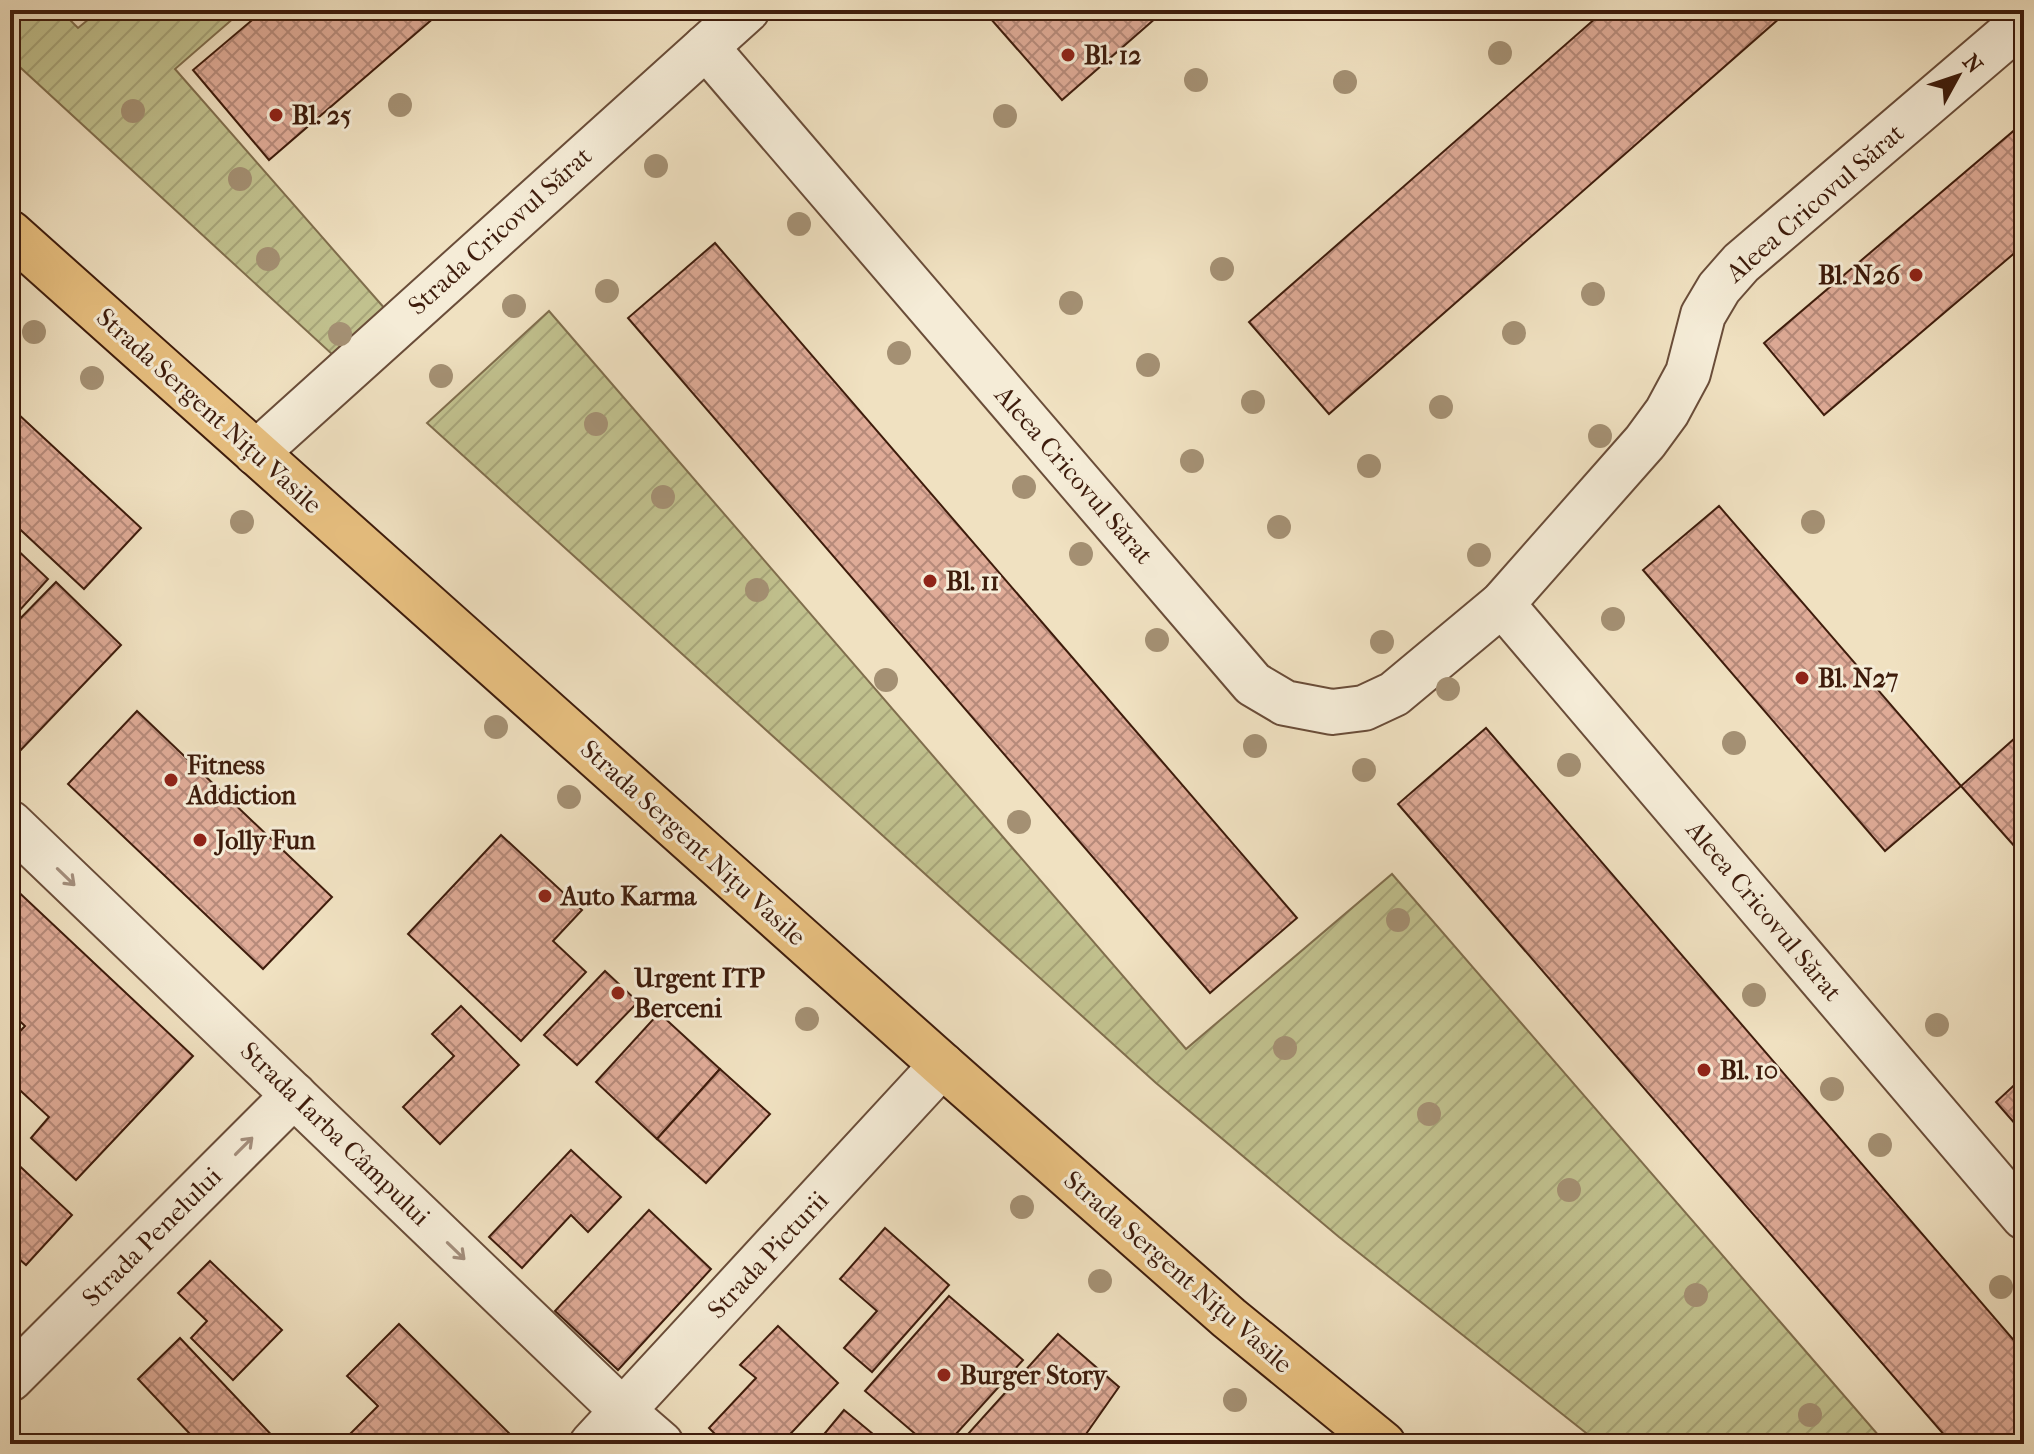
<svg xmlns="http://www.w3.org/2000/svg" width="2034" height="1454" viewBox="0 0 2034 1454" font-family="'IM FELL French Canon',serif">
	<defs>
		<pattern id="garden-furrows" width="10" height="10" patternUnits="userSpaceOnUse" patternTransform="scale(2)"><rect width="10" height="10" fill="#c1c18e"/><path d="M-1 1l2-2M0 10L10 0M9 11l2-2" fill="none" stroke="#a7a579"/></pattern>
		<pattern id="building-cross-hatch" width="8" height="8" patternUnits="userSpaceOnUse" patternTransform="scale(2)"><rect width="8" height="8" fill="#dfab97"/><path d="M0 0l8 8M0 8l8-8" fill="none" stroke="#b68a7a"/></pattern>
	</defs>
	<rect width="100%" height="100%" fill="#f0e1c1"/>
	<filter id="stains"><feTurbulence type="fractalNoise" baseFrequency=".0025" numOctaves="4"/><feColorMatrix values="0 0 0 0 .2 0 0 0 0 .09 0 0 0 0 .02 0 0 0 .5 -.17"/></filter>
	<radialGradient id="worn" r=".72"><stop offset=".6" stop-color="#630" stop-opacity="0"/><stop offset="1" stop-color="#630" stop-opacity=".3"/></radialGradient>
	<g fill="url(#garden-furrows)" stroke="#806e4d" stroke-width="2">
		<polygon points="10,10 60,10 78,28 100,10 243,10 175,69 386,310 334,356 10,58"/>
		<polygon points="549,311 1186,1049 1392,874 1886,1444 1600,1444 1339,1237 1156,1083 427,423"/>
	</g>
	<g fill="url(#building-cross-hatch)" stroke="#3e1c0c" stroke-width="2">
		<polygon points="264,10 443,10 269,160 193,70"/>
		<polygon points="983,10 1165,10 1062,100"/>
		<polygon points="1605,10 1789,10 1329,414 1249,322"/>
		<polygon points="2024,122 2024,245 1824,415 1764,343"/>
		<polygon points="715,243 1297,918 1210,993 628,318"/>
		<polygon points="17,413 141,528 84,589 10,520 10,421"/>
		<polygon points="1719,506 1961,786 1885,851 1643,570"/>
		<polygon points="10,543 48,579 10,621"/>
		<polygon points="56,582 121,645 16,755 10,749 10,629"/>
		<polygon points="137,711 332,897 263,969 68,784"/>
		<polygon points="1486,728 2024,1352 2024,1441 2021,1444 1952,1444 1398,804"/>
		<polygon points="2024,730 2024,857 1961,786"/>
		<polygon points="501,835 582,910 553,941 586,972 521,1041 408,934"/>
		<polygon points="10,884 193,1056 76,1180 31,1138 49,1117 10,1081 10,1042 25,1026 10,1012"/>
		<polygon points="605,971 638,1002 577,1065 544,1035"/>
		<polygon points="461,1006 519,1065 440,1144 403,1107 454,1056 432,1034"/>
		<polygon points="659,1013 720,1069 657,1139 596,1082"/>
		<polygon points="720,1069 770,1114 706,1183 657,1139"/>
		<polygon points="2024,1076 2024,1134 1996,1102"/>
		<polygon points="571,1150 621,1197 588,1232 571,1215 522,1268 489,1237"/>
		<polygon points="10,1157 72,1215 26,1265 10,1251"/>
		<polygon points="649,1210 711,1269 618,1370 555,1311"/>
		<polygon points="885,1228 949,1285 872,1372 844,1348 877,1311 840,1279"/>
		<polygon points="210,1261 282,1330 233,1380 191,1338 207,1321 178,1293"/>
		<polygon points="949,1296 1023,1360 947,1444 927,1444 865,1391"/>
		<polygon points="399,1324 520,1444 340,1444 378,1406 347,1376"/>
		<polygon points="778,1326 838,1383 781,1444 725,1444 709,1428 756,1378 740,1365"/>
		<polygon points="1058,1334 1119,1387 1079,1444 959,1444"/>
		<polygon points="180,1338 280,1444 182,1444 191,1435 138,1379"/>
		<polygon points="844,1410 885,1444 816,1444"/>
	</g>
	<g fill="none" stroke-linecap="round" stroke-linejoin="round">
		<defs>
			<g id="minor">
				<polyline points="706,47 1253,684 1285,703 1332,712 1364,708 1394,694 1502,604 1645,442 1667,412 1688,373 1703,315 1719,288 1741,263 2024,21"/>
				<polyline points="256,453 747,10"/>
				<polyline points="1502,604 2024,1217"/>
				<polyline points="10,823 624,1412 661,1444"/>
				<polyline points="10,1379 294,1095"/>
				<polyline points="592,1444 942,1065"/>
			</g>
			<polyline id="major" points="10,233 942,1065 1229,1318 1383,1444"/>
		</defs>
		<use href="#minor" stroke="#6a4d39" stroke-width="48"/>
		<use href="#major" stroke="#3e1c0c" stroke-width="48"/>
		<use href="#minor" stroke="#f5ecd7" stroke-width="44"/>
		<use href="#major" stroke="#e8c080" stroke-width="44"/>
	</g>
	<g fill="#a49073">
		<circle cx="1500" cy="53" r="12"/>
		<circle cx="1196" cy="80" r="12"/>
		<circle cx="1345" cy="82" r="12"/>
		<circle cx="400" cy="105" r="12"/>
		<circle cx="133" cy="111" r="12"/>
		<circle cx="1005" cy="116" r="12"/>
		<circle cx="656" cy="166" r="12"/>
		<circle cx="240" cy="179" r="12"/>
		<circle cx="799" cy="224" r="12"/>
		<circle cx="268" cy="259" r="12"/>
		<circle cx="1222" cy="269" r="12"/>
		<circle cx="607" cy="291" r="12"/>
		<circle cx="1593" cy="294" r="12"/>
		<circle cx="1071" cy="303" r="12"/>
		<circle cx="514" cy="306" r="12"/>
		<circle cx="34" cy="332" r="12"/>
		<circle cx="1514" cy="333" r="12"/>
		<circle cx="340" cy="334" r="12"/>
		<circle cx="899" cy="353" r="12"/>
		<circle cx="1148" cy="365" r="12"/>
		<circle cx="441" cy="376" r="12"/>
		<circle cx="92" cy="378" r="12"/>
		<circle cx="1253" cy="402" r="12"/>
		<circle cx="1441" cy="407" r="12"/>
		<circle cx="596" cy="424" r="12"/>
		<circle cx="1600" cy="436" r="12"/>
		<circle cx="1192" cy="461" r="12"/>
		<circle cx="1369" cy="466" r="12"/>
		<circle cx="1024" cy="487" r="12"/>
		<circle cx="663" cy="497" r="12"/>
		<circle cx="242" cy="522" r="12"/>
		<circle cx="1813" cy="522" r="12"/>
		<circle cx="1279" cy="527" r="12"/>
		<circle cx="1081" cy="554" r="12"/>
		<circle cx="1479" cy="555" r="12"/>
		<circle cx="757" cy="590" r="12"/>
		<circle cx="1613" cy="619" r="12"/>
		<circle cx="1157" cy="640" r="12"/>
		<circle cx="1382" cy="642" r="12"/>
		<circle cx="886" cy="680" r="12"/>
		<circle cx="1448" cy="689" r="12"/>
		<circle cx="496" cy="727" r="12"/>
		<circle cx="1734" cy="743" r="12"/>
		<circle cx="1255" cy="746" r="12"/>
		<circle cx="1569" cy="765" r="12"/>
		<circle cx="1364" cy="770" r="12"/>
		<circle cx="569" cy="797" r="12"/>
		<circle cx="1019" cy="822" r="12"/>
		<circle cx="1398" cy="920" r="12"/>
		<circle cx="1754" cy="995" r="12"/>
		<circle cx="807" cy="1019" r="12"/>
		<circle cx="1937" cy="1025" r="12"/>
		<circle cx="1285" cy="1048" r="12"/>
		<circle cx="1832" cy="1089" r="12"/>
		<circle cx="1429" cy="1114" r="12"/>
		<circle cx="1880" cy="1145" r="12"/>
		<circle cx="1569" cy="1190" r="12"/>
		<circle cx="1022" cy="1207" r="12"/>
		<circle cx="1100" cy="1281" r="12"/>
		<circle cx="2001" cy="1287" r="12"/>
		<circle cx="1696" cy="1295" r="12"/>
		<circle cx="1235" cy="1400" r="12"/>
		<circle cx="1810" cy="1415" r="12"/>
	</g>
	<defs><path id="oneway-shaft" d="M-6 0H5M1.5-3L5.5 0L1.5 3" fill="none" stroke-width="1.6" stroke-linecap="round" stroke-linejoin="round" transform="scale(2)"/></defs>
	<g stroke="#a38e7c">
		<use href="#oneway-shaft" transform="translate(66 877) rotate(44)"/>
		<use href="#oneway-shaft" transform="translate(244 1146) rotate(-45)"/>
		<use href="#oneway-shaft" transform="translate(456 1251) rotate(44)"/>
	</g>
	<g fill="#8f2418" stroke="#f5ecd7" stroke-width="3">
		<circle cx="1068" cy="55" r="8"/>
		<circle cx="276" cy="115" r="8"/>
		<circle cx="1916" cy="275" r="8"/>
		<circle cx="930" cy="581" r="8"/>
		<circle cx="1802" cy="678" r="8"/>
		<circle cx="171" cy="780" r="8"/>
		<circle cx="200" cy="840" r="8"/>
		<circle cx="545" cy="896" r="8"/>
		<circle cx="618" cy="993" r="8"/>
		<circle cx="1704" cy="1070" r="8"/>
		<circle cx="944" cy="1375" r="8"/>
	</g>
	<g text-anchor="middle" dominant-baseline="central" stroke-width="6" stroke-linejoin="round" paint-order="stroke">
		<g font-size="26" font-weight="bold" fill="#3e1c0c" stroke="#f5ecd7" text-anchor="start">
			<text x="1084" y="55">Bl. 12</text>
			<text x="292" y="115">Bl. 25</text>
			<text x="1900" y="275" text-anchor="end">Bl. N26</text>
			<text x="946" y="581">Bl. 11</text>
			<text x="1818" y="678">Bl. N27</text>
			<text x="187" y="765">Fitness<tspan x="187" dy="30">Addiction</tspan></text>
			<text x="216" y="840">Jolly Fun</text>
			<text x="561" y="896">Auto Karma</text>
			<text x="634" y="978">Urgent ITP<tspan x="634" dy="30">Berceni</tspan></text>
			<text x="1720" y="1070">Bl. 10</text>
			<text x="960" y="1375">Burger Story</text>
		</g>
		<g font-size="26" fill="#3e1c0c" stroke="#f5ecd7">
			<text transform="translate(1815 203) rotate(-41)">Aleea Cricovul Sărat</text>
			<text transform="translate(500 231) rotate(-42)">Strada Cricovul Sărat</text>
			<text transform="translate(209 411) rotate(42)">Strada Sergent Nițu Vasile</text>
			<text transform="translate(1074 475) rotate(49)">Aleea Cricovul Sărat</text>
			<text transform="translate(693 843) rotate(42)">Strada Sergent Nițu Vasile</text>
			<text transform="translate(1764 911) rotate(50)">Aleea Cricovul Sărat</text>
			<text transform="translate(335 1134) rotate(44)">Strada Iarba Câmpului</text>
			<text transform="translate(152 1237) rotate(-45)">Strada Penelului</text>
			<text transform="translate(768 1255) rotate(-47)">Strada Picturii</text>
			<text transform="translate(1178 1272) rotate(41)">Strada Sergent Nițu Vasile</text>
		</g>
	</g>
	<rect width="2034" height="1454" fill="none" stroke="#f0e1c1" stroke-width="40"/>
	<rect x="12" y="12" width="2010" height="1430" fill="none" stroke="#3e1c0c" stroke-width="4"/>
	<rect x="20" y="20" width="1994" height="1414" fill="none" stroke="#3e1c0c" stroke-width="2"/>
	<g transform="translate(1958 76) rotate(50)" stroke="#f5ecd7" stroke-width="6" paint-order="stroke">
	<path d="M0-6L14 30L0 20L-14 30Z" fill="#3e1c0c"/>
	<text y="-12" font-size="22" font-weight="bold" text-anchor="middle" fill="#3e1c0c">N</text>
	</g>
	<rect width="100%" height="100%" filter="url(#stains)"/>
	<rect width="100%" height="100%" fill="url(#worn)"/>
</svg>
